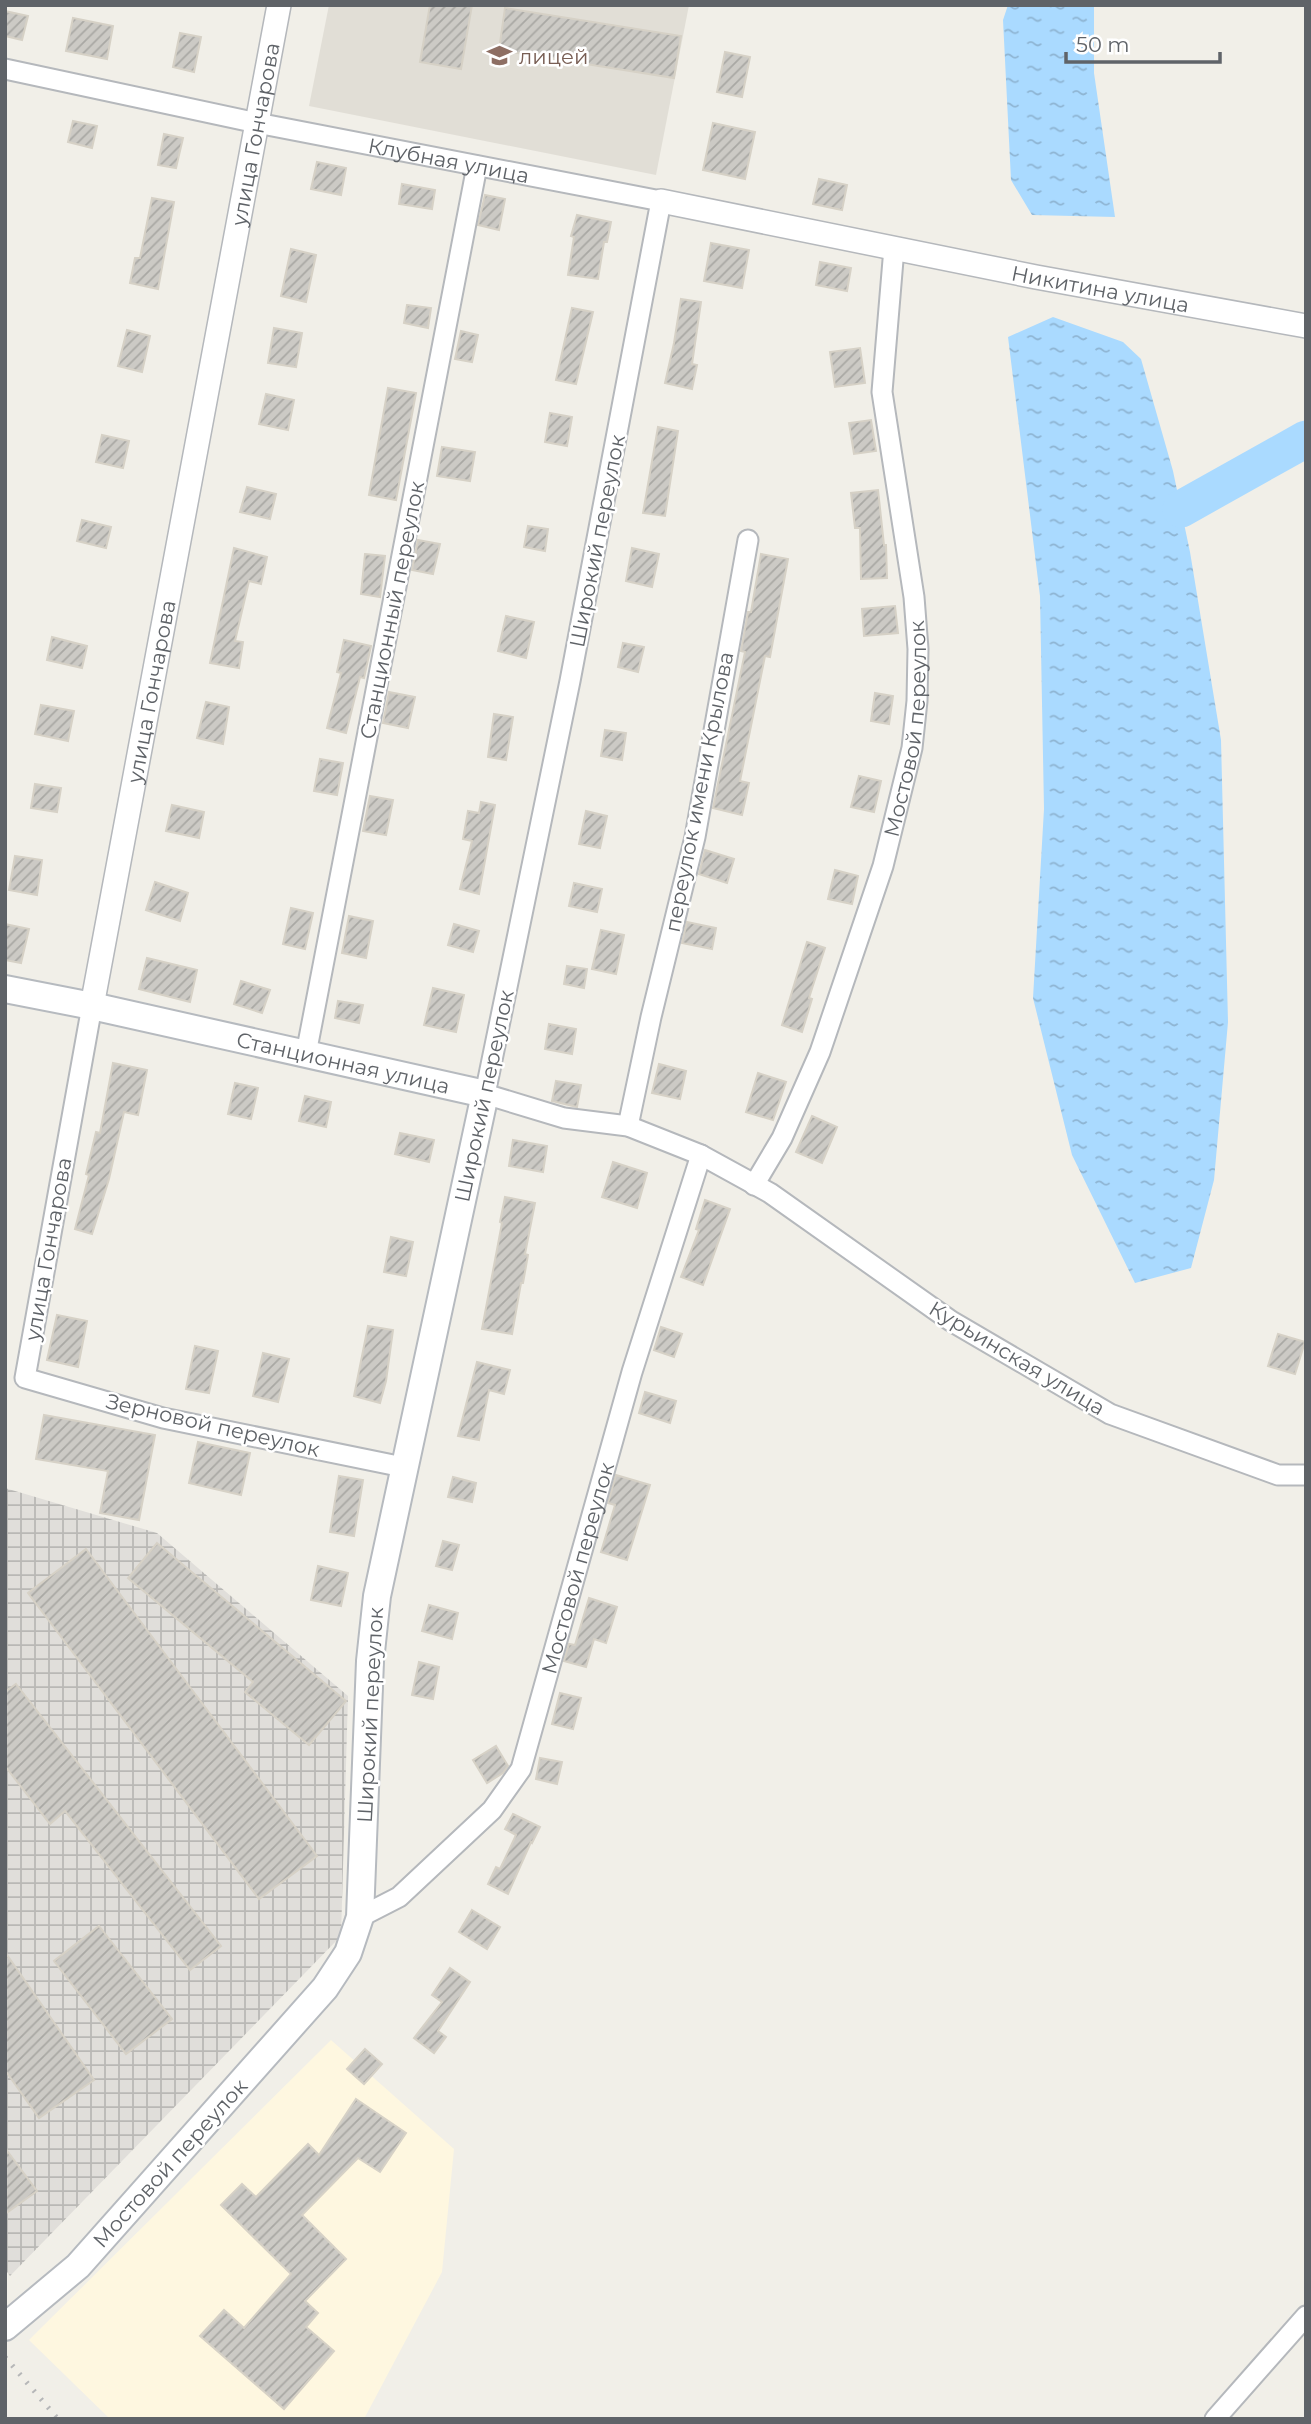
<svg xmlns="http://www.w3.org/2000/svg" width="1311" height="2424" viewBox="0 0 1311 2424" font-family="Montserrat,sans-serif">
	<defs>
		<pattern id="industrial-grid" width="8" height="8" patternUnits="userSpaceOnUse" patternTransform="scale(1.75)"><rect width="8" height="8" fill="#e0deda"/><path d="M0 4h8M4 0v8" fill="none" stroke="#b9b8b5"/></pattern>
		<pattern id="water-ripples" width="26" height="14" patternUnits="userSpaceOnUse" patternTransform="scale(1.75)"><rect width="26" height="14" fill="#aadaff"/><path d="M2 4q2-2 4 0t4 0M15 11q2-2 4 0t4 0" fill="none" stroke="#8eb4d2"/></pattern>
		<pattern id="building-hatch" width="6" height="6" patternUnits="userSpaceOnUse" patternTransform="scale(1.75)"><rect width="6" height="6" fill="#cccac5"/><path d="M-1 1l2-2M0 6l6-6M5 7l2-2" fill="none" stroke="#a9a8a4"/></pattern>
	</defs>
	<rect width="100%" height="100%" fill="#f1efe8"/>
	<polygon fill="#fef7e0" points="331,2040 454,2149 442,2272 364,2419 110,2419 29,2340"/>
	<polygon fill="url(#industrial-grid)" points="5,1488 157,1533 348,1696 341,1936 10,2276 5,2269"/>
	<polygon fill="#e1ded6" points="329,5 689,5 656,175 309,106"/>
	<g fill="url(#water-ripples)">
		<polygon points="1008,5 1094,5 1094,73 1115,217 1032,215 1011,180 1003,20"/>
		<polygon points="1053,317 1123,342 1141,359 1173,471 1190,552 1221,740 1228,1022 1214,1180 1191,1268 1135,1283 1072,1155 1033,998 1044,809 1040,596 1008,337"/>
	</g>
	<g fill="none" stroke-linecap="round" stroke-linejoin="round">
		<polyline stroke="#aadaff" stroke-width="37" points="1181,509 1306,439"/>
	</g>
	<g fill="url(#building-hatch)" stroke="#d6d1c6" stroke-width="2">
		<polygon points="430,5 472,5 461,69 420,62"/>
		<polygon points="505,8 681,36 674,78 499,50"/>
		<polygon points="5,11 28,16 22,40 5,36"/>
		<polygon points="73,18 113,26 107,59 66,51"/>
		<polygon points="180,33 201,37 194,72 173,67"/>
		<polygon points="725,52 750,57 742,97 717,92"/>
		<polygon points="73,121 97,126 92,148 68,142"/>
		<polygon points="713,123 755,132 745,179 703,170"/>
		<polygon points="164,134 183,138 176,168 158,165"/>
		<polygon points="317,162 346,168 341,195 311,189"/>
		<polygon points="819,179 847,185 842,210 813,204"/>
		<polygon points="402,184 435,190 432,209 399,204"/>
		<polygon points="485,195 505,199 499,230 478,225"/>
		<polygon points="152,198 174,202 158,289 130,283 135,258 140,258"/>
		<polygon points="577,215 611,222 607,242 604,242 598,279 568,275 574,237 571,236"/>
		<polygon points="711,243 749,250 742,288 704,281"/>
		<polygon points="291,249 316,255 306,302 281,296"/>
		<polygon points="820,262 851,268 847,291 816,285"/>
		<polygon points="681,299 701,302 692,364 697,365 692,389 665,383 674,343"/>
		<polygon points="407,305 431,308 428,328 404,323"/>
		<polygon points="572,308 593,312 576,384 556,380"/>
		<polygon points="274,328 302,333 296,367 268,363"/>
		<polygon points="127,330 150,336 142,372 118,366"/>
		<polygon points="461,331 478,335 472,362 455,359"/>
		<polygon points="860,348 865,383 835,387 830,352"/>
		<polygon points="388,388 416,393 396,500 369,495"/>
		<polygon points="266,394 294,400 288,430 259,424"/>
		<polygon points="550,413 572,417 567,446 545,442"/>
		<polygon points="871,420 876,451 854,454 849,423"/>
		<polygon points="658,427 678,431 665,516 643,513"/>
		<polygon points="102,435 129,441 123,468 96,462"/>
		<polygon points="442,447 475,452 470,481 437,476"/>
		<polygon points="247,487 276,494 270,519 240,512"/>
		<polygon points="878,490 884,545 886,545 887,578 861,579 860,528 855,528 851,493"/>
		<polygon points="82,520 111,527 106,548 77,541"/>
		<polygon points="528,526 548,529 545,551 524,547"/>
		<polygon points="418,540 440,544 433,574 412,570"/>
		<polygon points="234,548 267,557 261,584 249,581 235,641 243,642 239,668 210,663"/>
		<polygon points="632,548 659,554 652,587 626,581"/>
		<polygon points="365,554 385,556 380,597 361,594"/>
		<polygon points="761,554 788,559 770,657 765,656 740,781 749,783 742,815 713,808 745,652 741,651 748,612 751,612"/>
		<polygon points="895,606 898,633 864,636 862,609"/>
		<polygon points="506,616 534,622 526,658 498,651"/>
		<polygon points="52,637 87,646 82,668 47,660"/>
		<polygon points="344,640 371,646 364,678 360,677 346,733 327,728 341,673 337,672"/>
		<polygon points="623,643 644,647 638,672 618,667"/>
		<polygon points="389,692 415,697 408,728 383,723"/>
		<polygon points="875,693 893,696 889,724 871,721"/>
		<polygon points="206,702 229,707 223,744 197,738"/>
		<polygon points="41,705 74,711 68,741 35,734"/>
		<polygon points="494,714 513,717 506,760 488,757"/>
		<polygon points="605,730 626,733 622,760 601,756"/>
		<polygon points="320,759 343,763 337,795 314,791"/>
		<polygon points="859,776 881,781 874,812 851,807"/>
		<polygon points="35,784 61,788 57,812 31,808"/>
		<polygon points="370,796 393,800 386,835 363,831"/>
		<polygon points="481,802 495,805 479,894 460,889 472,841 463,839 468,811 479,813"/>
		<polygon points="172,805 204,812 199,838 166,831"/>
		<polygon points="586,811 607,816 600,848 579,844"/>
		<polygon points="705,850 734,859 727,883 699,874"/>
		<polygon points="15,856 42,860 37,895 9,890"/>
		<polygon points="835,870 858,876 852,904 828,899"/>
		<polygon points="155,882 188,893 180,921 146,910"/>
		<polygon points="574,883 602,889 597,912 569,906"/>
		<polygon points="291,908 313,913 305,949 283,944"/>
		<polygon points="349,916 373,921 366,958 342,953"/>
		<polygon points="687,922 716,928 712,949 682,943"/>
		<polygon points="5,924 29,929 21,963 5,960"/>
		<polygon points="454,924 479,931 473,952 448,945"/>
		<polygon points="601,930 624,935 616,974 592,969"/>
		<polygon points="807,942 825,948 809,998 812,999 802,1032 782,1025"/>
		<polygon points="147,958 197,970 190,1002 139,989"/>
		<polygon points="567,966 587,969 584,988 564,984"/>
		<polygon points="241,981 270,990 262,1013 234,1004"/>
		<polygon points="433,988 464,995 456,1032 424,1025"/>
		<polygon points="338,1001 363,1005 359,1023 335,1018"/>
		<polygon points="549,1024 576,1029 572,1054 545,1049"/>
		<polygon points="113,1063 147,1070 138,1115 124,1112 109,1179 92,1234 75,1229 89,1175 86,1174 96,1132 100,1133"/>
		<polygon points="659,1064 686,1071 680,1099 652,1093"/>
		<polygon points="758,1073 786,1082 773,1120 746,1112"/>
		<polygon points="556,1081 581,1085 577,1107 552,1101"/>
		<polygon points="235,1083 258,1088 251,1119 228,1114"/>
		<polygon points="305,1096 331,1102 326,1127 299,1121"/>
		<polygon points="812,1116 837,1127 822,1163 796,1152"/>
		<polygon points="400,1133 434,1140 429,1162 395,1154"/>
		<polygon points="513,1140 547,1146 543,1172 509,1166"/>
		<polygon points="613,1162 647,1173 637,1208 602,1197"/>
		<polygon points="505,1197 535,1203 525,1254 528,1255 523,1283 521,1283 512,1334 482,1329 502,1223 500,1222"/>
		<polygon points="705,1200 730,1209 703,1285 681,1277 699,1230 696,1229"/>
		<polygon points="391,1237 413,1242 406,1276 384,1272"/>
		<polygon points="57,1315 87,1321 78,1367 47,1360"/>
		<polygon points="368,1326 393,1330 386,1381 380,1403 354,1396"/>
		<polygon points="661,1327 682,1334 674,1357 654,1350"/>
		<polygon points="1278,1334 1305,1342 1295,1374 1268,1366"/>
		<polygon points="195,1346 218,1351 209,1393 186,1389"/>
		<polygon points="263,1353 289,1359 278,1402 253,1396"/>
		<polygon points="477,1362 510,1370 504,1394 489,1390 479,1440 458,1436"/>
		<polygon points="645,1392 676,1401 670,1423 639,1413"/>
		<polygon points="44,1415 155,1435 139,1520 100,1513 108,1471 36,1459"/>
		<polygon points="198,1442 250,1453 241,1495 189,1483"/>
		<polygon points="616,1475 650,1485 627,1560 601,1552 615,1505 608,1503"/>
		<polygon points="339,1476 363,1480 354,1536 330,1532"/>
		<polygon points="453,1477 476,1483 472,1502 448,1497"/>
		<polygon points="443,1541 459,1545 452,1570 436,1566"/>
		<polygon points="157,1543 346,1701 309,1745 245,1692 253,1682 128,1578"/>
		<polygon points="86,1549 317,1856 259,1899 28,1593"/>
		<polygon points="318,1566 348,1573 341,1606 311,1600"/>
		<polygon points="589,1598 617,1607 606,1643 594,1639 586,1667 564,1661 569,1644 575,1645"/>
		<polygon points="429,1605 458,1613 452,1639 422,1631"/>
		<polygon points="419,1662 439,1667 433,1699 412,1695"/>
		<polygon points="16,1684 221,1946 190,1970 65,1811 50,1824 5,1766 5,1692"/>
		<polygon points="560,1693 581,1698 573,1729 552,1724"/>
		<polygon points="496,1746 508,1766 503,1773 487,1783 473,1760"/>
		<polygon points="540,1758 562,1762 557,1784 536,1779"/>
		<polygon points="513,1814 540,1827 532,1843 531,1842 508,1894 488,1884 496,1867 500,1869 516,1835 505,1829"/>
		<polygon points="472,1910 500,1927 487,1949 459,1932"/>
		<polygon points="99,1926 172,2019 126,2054 54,1961"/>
		<polygon points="5,1952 94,2080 39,2118 5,2070"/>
		<polygon points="450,1968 470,1982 438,2031 446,2037 434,2053 414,2038 442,2002 432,1995"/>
		<polygon points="365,2049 382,2064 364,2084 347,2069"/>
		<polygon points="356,2099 406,2133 380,2172 358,2158 302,2215 346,2259 305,2301 318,2313 306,2327 334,2351 284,2409 200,2336 224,2310 244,2328 291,2274 221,2205 242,2184 256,2197 308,2144 319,2155"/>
		<polygon points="5,2148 37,2191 5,2214"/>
	</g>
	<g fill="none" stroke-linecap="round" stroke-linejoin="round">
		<defs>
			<g id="minor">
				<path id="s1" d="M5 69 257 123 661 201 570 681 485 1094 564 1118 628 1126 701 1155 770 1193 951 1321 1110 1414 1278 1475H1306"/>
				<polyline points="92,1006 25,1378 163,1418 403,1467"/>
				<polyline points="306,1054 477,166"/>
				<polyline points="628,1126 651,1017 695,837 748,540"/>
				<path id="s2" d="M754 1185 782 1138 820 1052 883 866 912 748 917 701 918 649 914 597 882 392 894 248"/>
				<path id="s3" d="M360 1917 399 1897 492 1810 521 1769 632 1372 701 1155"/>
				<polyline points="1215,2419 1306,2316"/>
			</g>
			<g id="tertiary">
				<path id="s4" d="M661 201 1036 277 1306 326"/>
				<path id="s5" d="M92 1006 279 5"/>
			</g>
			<g id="secondary">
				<path id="s6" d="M5 989 92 1006 485 1094 377 1596 370 1661 360 1917 348 1953 325 1988 78 2266 5 2327"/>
			</g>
		</defs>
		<use href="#minor" stroke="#b5b8bc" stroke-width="23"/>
		<use href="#tertiary" stroke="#b5b8bc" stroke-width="26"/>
		<use href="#secondary" stroke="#b6babf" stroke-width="30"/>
		<use href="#minor" stroke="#fff" stroke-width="19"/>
		<use href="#tertiary" stroke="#fff" stroke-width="23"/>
		<use href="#secondary" stroke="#fff" stroke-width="26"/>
		<polyline stroke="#b6b7b8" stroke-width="5" stroke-dasharray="2 9" stroke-linecap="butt" points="5,2357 58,2419"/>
	</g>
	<defs>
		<symbol id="school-bare" viewBox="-9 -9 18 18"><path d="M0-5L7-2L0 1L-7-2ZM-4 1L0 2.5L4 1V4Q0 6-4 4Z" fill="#8d6e63" stroke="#fff" stroke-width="2.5" paint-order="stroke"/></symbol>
	</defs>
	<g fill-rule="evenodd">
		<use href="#school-bare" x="482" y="38" width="35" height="35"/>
	</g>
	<g text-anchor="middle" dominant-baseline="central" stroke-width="5" stroke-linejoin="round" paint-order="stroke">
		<g font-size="21" fill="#785e54" stroke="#fff" text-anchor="start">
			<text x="519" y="56">лицей</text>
		</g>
		<g font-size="21" fill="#5f6368" stroke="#fff">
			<text stroke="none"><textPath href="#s5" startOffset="887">улица Гончарова</textPath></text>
			<text stroke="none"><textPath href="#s1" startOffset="453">Клубная улица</textPath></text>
			<text stroke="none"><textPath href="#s4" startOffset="448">Никитина улица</textPath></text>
			<text transform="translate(597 541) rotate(-79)">Широкий переулок</text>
			<text transform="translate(392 610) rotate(-79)">Станционный переулок</text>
			<text stroke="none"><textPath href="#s5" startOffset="320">улица Гончарова</textPath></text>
			<text stroke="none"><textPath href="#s2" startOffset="485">Мостовой переулок</textPath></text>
			<text transform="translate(699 792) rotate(-79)">переулок имени Крылова</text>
			<text stroke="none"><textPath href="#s6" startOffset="346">Станционная улица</textPath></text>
			<text transform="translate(484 1096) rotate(-78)">Широкий переулок</text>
			<text transform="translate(48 1249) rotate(-80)">улица Гончарова</text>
			<text transform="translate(1017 1358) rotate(31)">Курьинская улица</text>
			<text transform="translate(213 1425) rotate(13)">Зерновой переулок</text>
			<text stroke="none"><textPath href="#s3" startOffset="430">Мостовой переулок</textPath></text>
			<text transform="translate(370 1715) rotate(-87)">Широкий переулок</text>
			<text transform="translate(170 2163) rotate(-48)">Мостовой переулок</text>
		</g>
	</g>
	<rect width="1311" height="2424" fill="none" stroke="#5f6368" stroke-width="14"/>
	<path d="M1066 52v10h154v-10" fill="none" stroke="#5f6368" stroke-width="3.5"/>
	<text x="1076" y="52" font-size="21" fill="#5f6368" stroke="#ffffff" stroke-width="5" paint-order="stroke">50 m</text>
</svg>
